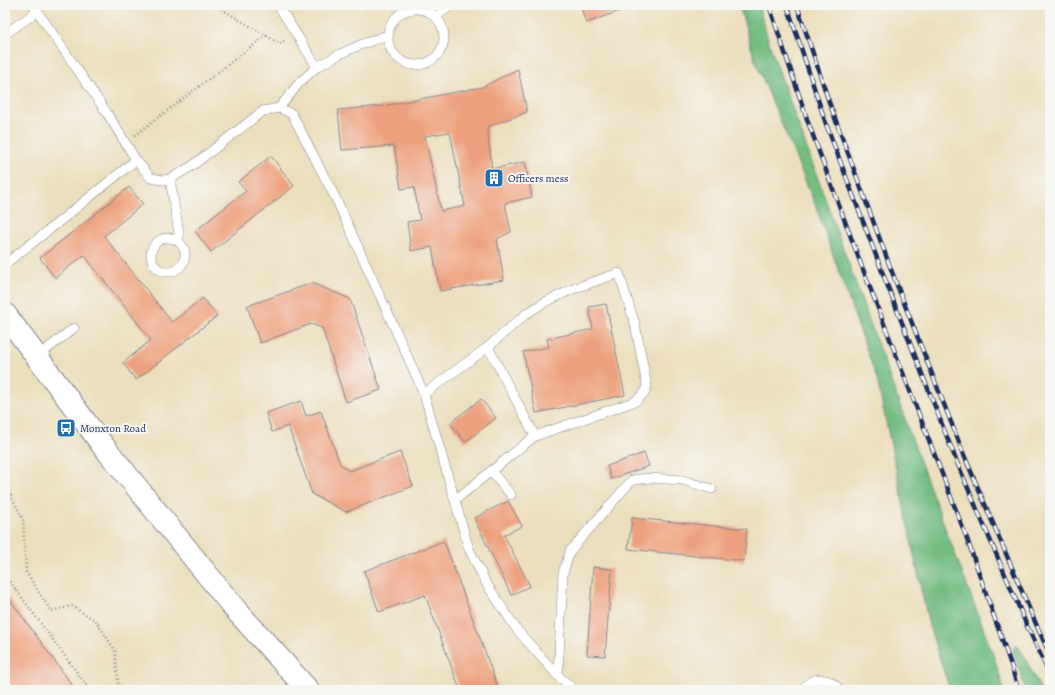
<svg xmlns="http://www.w3.org/2000/svg" width="1055" height="695" viewBox="0 0 1055 695" font-family="Alegreya,serif">
	<rect width="100%" height="100%" fill="#f6f6f2"/>
	<filter id="ink" filterUnits="userSpaceOnUse"><feTurbulence type="fractalNoise" baseFrequency=".025" numOctaves="2"/><feDisplacementMap in="SourceGraphic" scale="8" xChannelSelector="R" yChannelSelector="G"/><feConvolveMatrix kernelMatrix="1 2 1 2 8 2 1 2 1" color-interpolation-filters="sRGB"/></filter>
	<filter id="wash" filterUnits="userSpaceOnUse"><feTurbulence type="fractalNoise" baseFrequency=".012" numOctaves="4" result="noise"/><feDisplacementMap in="SourceGraphic" scale="16" xChannelSelector="R" yChannelSelector="G"/><feGaussianBlur stdDeviation="0.9" result="paint"/><feColorMatrix in="noise" values="0 0 0 0 0 0 0 0 0 0 0 0 0 0 0 0 0 1.4 0 .05"/><feComposite in="paint" operator="in"/></filter>
	<g filter="url(#wash)">
		<rect width="100%" height="100%" fill="#ecdfbe"/>
		<g fill="#74bc82" stroke="#487670">
			<polygon points="739,5 758,5 771,49 924,472 993,654 1004,690 950,690 929,626 877,379 815,204 755,60"/>
			<polygon points="1016,644 1023,654 1041,690 1026,690 1013,651"/>
		</g>
		<g id="blocks">
			<g fill="#eda17e" fill-rule="evenodd">
				<polygon points="580,5 636,5 586,23"/>
				<path d="M518 69 527 112 487 127 492 169 525 162 532 197 505 203 511 232 497 239 504 280 440 291 432 247 411 251 407 222 420 220 414 187 401 189 394 146 342 150 338 110 383 106 482 87ZM450 132 465 206 441 211 425 136Z"/>
				<polygon points="271,156 294,186 211,252 195,231 246,191 238,182"/>
				<polygon points="129,187 143,204 104,236 172,322 203,298 217,316 136,380 123,363 151,340 84,255 55,278 40,258"/>
				<polygon points="312,283 350,299 381,390 346,402 322,328 311,324 260,343 247,306"/>
				<polygon points="606,304 625,395 536,413 523,352 549,347 547,339 593,329 589,307"/>
				<polygon points="481,399 496,418 465,442 450,423"/>
				<polygon points="301,401 306,416 321,411 340,464 349,471 400,452 413,486 346,512 312,494 288,426 272,432 266,413"/>
				<polygon points="644,453 649,466 611,479 607,466"/>
				<polygon points="508,501 522,526 504,535 530,586 511,595 474,518"/>
				<polygon points="632,518 747,529 744,561 628,549"/>
				<polygon points="444,541 499,690 460,690 425,595 379,612 364,571"/>
				<polygon points="593,567 612,569 605,656 587,655"/>
				<polygon points="5,593 76,690 5,690"/>
			</g>
		</g>
	</g>
	<g filter="url(#ink)">
		<use href="#blocks" fill-opacity="0" stroke="#84878e" stroke-width="1"/>
		<g fill="none" stroke-linecap="round" stroke-linejoin="round">
			<defs>
				<g id="service">
					<polyline points="33,5 107,113 136,160 151,178 162,180 170,179 179,233 178,241"/>
					<polyline points="278,5 317,67"/>
					<circle cx="416" cy="37" r="28"/>
					<polyline points="436,16 452,5"/>
					<polyline points="5,34 38,11"/>
					<polyline points="279,108 300,82 317,67 340,54 360,45 388,35"/>
					<polyline points="170,179 192,166 263,111 279,108 292,114 338,203 410,362 424,394 469,549 486,583 517,630 558,676 575,690"/>
					<circle cx="168" cy="255" r="17"/>
					<polyline points="5,264 40,237 136,160"/>
					<polyline points="488,347 535,436"/>
					<polyline points="37,357 74,328"/>
					<polyline points="424,394 488,347 526,314 545,302 573,289 619,273 635,324 647,386 644,393 636,401 535,436 455,500"/>
					<polyline points="491,471 511,495"/>
					<polyline points="558,676 563,573 570,551 632,480 650,478 682,480 712,489"/>
					<path d="M802 690C813 675 829 676 840 690"/>
				</g>
				<polyline id="tertiary" points="5,314 101,443 151,505 235,609 308,690"/>
			</defs>
			<use href="#service" stroke="#84878e" stroke-width="10"/>
			<use href="#tertiary" stroke="#84878e" stroke-width="24"/>
			<g stroke="#84878e" stroke-width="2.5" stroke-dasharray="1 3" stroke-linecap="butt">
				<polyline points="215,5 280,44 285,40"/>
				<polyline points="135,135 267,35"/>
				<polyline points="5,484 23,519 26,572 51,611 72,606 96,621 115,650 119,690"/>
				<polyline points="5,575 90,690"/>
			</g>
			<use href="#service" stroke="#fff" stroke-width="9"/>
			<use href="#tertiary" stroke="#fff" stroke-width="22"/>
			<defs>
				<g id="rail">
					<polyline points="769,5 808,122 859,259 966,536 1012,668 1018,690"/>
					<polyline points="787,5 826,124 888,287 956,460 1027,626 1050,675"/>
					<polyline points="797,5 829,102 895,280 964,455 1032,615 1050,655"/>
				</g>
			</defs>
			<use href="#rail" stroke="#1b2f5e" stroke-width="4.5"/>
			<use href="#rail" stroke="#f6f6f2" stroke-width="3" stroke-dasharray="9" stroke-linecap="butt"/>
		</g>
	</g>
	<defs>
		<symbol id="building-square" viewBox="-11 -11 22 22"><rect x="-9" y="-9" width="18" height="18" rx="4" fill="#1f6fb2" stroke="#f6f6f2"/><path d="M-4-6H4V6H1V3H-1V6H-4ZM-2.5-4.3h1.7v1.8h-1.7ZM.8-4.3h1.7v1.8H.8ZM-2.5-1h1.7V.8h-1.7ZM.8-1h1.7V.8H.8Z" fill="#fff"/></symbol>
		<symbol id="bus-square" viewBox="-11 -11 22 22"><rect x="-9" y="-9" width="18" height="18" rx="4" fill="#1f6fb2" stroke="#f6f6f2"/><path d="M-5-6H5V4H4V6H2V4H-2V6H-4V4H-5ZM-3.5-4V0h7V-4ZM-3.5 1.2v1.5H-2V1.2ZM2 1.2v1.5H3.5V1.2Z" fill="#fff"/></symbol>
	</defs>
	<g fill-rule="evenodd">
		<use href="#building-square" x="483" y="167" width="22" height="22"/>
		<use href="#bus-square" x="55" y="417" width="22" height="22"/>
	</g>
	<g text-anchor="middle" dominant-baseline="central" stroke-width="4" stroke-linejoin="round" paint-order="stroke">
		<g font-size="11" fill="#1b2f5e" stroke="#f6f6f2" text-anchor="start">
			<text x="508" y="178">Officers mess</text>
			<text x="80" y="428">Monxton Road</text>
		</g>
	</g>
	<rect width="1055" height="695" fill="none" stroke="#f6f6f2" stroke-width="20"/>
</svg>
